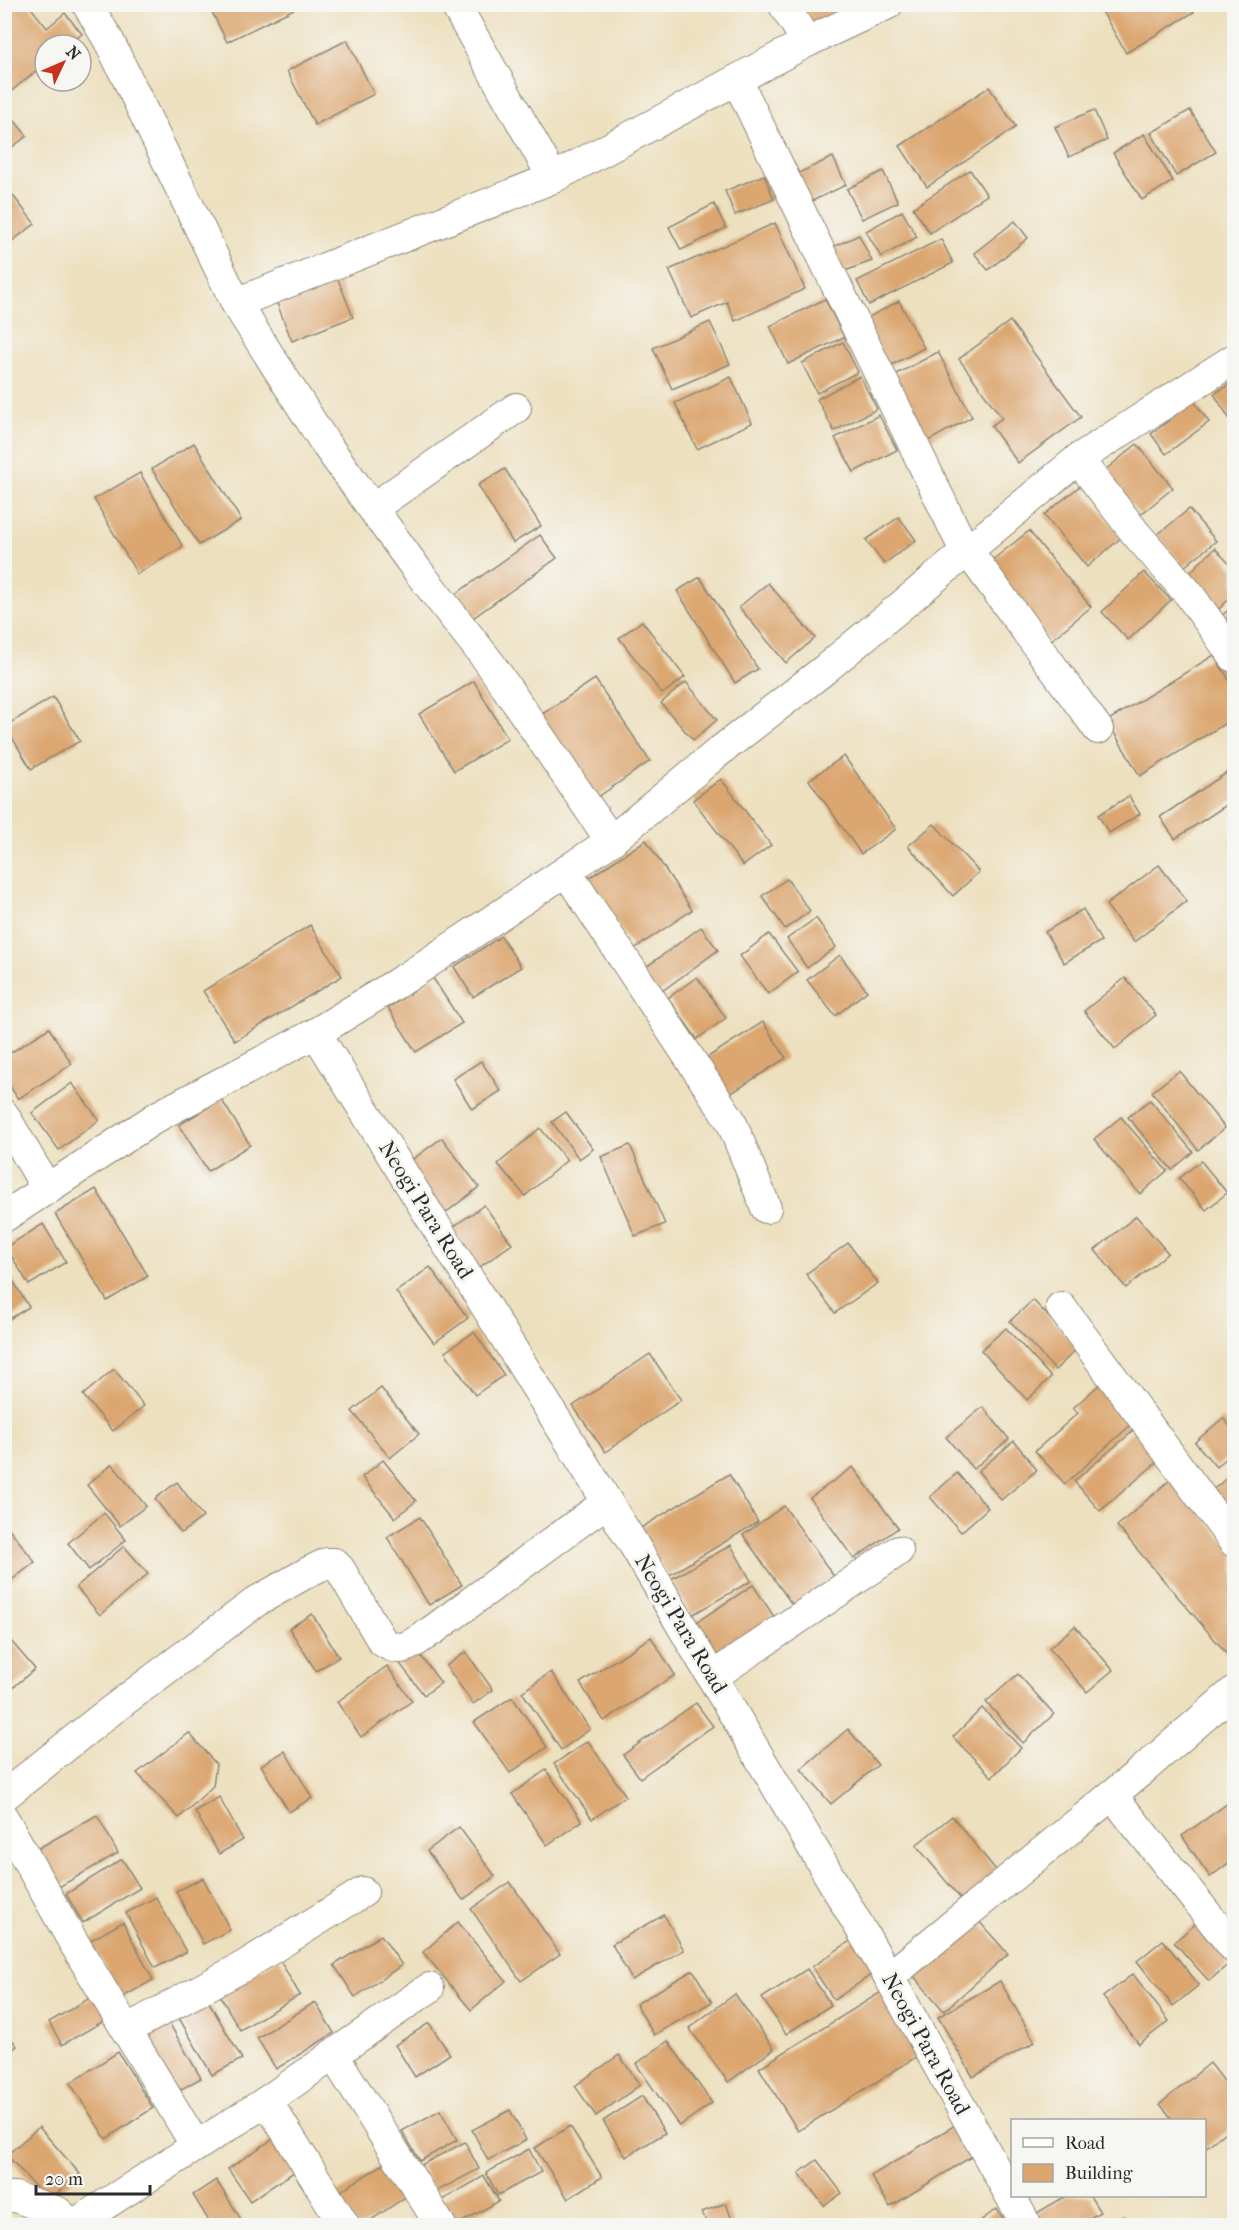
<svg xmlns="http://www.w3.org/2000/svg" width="1239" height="2230" viewBox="0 0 1239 2230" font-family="'IM FELL French Canon',serif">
	<rect width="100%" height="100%" fill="#f6f6f2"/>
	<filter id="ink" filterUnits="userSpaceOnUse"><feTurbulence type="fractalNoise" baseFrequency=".0167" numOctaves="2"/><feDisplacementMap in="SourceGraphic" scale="12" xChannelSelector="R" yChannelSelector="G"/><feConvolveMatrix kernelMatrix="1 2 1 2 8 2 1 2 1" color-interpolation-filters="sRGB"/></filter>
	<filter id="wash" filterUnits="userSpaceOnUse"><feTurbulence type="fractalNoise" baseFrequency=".008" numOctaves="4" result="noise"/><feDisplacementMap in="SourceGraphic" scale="24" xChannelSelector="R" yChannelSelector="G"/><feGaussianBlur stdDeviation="1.35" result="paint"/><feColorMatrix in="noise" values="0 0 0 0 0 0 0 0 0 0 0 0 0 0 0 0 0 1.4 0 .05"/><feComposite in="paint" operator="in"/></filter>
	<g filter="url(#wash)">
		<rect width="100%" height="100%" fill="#ede0bf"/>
		<g id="blocks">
			<g fill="#dba670">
				<polygon points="13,4 28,4 47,28 65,13 82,34 68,45 45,45 45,64 4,97 4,12"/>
				<polygon points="208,4 304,4 227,42"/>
				<polygon points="799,4 849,4 812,26"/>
				<polygon points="1102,4 1189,4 1194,12 1126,53 1099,6"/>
				<polygon points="347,40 374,94 315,125 287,71"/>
				<polygon points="989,87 1016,127 927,187 900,146"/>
				<polygon points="1094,110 1107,140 1069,157 1055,127"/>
				<polygon points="1190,110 1216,152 1176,176 1151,133"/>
				<polygon points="8,112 27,136 4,153 4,115"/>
				<polygon points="1144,134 1173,181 1142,200 1113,153"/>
				<polygon points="833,157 846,185 808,203 794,175"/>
				<polygon points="970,170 987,195 930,233 913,208"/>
				<polygon points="883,171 898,202 862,219 847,189"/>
				<polygon points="764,175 774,199 735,215 725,191"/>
				<polygon points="4,184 35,224 4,247"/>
				<polygon points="714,204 726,228 681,250 669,227"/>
				<polygon points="902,211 917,237 881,257 866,231"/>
				<polygon points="1015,221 1028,238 988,270 974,253"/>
				<polygon points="775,223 805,289 735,321 727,302 691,318 669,270"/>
				<polygon points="859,235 872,261 839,273 828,249"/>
				<polygon points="941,239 953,263 869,305 857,281"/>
				<polygon points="335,272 353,317 292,341 274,296"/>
				<polygon points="825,299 844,337 788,364 770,326"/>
				<polygon points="899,301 924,348 888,367 863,320"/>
				<polygon points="1010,321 1081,417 1018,463 991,426 1002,418 959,359"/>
				<polygon points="710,322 730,364 672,389 653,348"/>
				<polygon points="843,342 858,372 817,393 802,363"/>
				<polygon points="938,352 972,417 928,441 893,376"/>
				<polygon points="860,376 877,409 834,431 817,399"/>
				<polygon points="731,377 752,423 697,449 675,403"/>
				<polygon points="1234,381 1234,426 1214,394"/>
				<polygon points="1194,401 1209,422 1166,454 1151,434"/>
				<polygon points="879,415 897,450 854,472 835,438"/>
				<polygon points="194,443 241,520 199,545 152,469"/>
				<polygon points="1137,444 1173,488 1140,515 1104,471"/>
				<polygon points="505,469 541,526 513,543 478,485"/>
				<polygon points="140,473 183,547 137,574 94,499"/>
				<polygon points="1080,486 1122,537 1087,567 1044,515"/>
				<polygon points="1189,509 1216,541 1184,567 1157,535"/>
				<polygon points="899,517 916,540 884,564 866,540"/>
				<polygon points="1029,531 1091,607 1049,642 986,565"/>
				<polygon points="540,535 557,558 470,620 453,596"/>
				<polygon points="1215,548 1234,569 1234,594 1217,611 1184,578"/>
				<polygon points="1144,572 1171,600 1128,640 1102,612"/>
				<polygon points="700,577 758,669 735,683 677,591"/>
				<polygon points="768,583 815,638 786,663 739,607"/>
				<polygon points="1234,606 1234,634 1221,616"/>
				<polygon points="642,621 685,677 662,694 619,638"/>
				<polygon points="1214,655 1234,688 1234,718 1140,776 1107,721"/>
				<polygon points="595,679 650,761 595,799 539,716"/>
				<polygon points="474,681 508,739 454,771 419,714"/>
				<polygon points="686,682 717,720 693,740 661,703"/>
				<polygon points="53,697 80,741 31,769 5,726"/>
				<polygon points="844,756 896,829 861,854 809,780"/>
				<polygon points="1234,768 1234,800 1175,839 1160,817"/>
				<polygon points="721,779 771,845 743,866 693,800"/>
				<polygon points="1129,796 1140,814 1109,833 1098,815"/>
				<polygon points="934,824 979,872 953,896 908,846"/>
				<polygon points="646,840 692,910 634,949 587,879"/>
				<polygon points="1159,865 1187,901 1134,942 1106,905"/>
				<polygon points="787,879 810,911 785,929 762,896"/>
				<polygon points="1083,909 1101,941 1064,963 1045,932"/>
				<polygon points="816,918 836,947 807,968 787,939"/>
				<polygon points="310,925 342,976 235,1041 203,991"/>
				<polygon points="701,927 718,950 658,994 641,971"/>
				<polygon points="769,934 798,972 768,994 740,956"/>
				<polygon points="501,936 521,967 473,997 454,967"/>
				<polygon points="840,955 867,991 835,1016 807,980"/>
				<polygon points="697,977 726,1018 697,1039 668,998"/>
				<polygon points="433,978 462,1023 416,1052 388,1008"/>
				<polygon points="1125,978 1156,1015 1115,1049 1084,1011"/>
				<polygon points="763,1022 786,1058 724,1098 700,1062"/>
				<polygon points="49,1028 72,1064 18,1099 4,1077 4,1057"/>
				<polygon points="481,1061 501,1091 472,1109 453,1079"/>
				<polygon points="1179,1071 1225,1128 1198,1150 1152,1092"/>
				<polygon points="72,1083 99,1120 59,1150 32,1113"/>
				<polygon points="221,1099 250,1145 208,1171 179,1125"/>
				<polygon points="1150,1100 1193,1152 1172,1170 1128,1117"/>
				<polygon points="566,1112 593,1149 579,1159 552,1122"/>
				<polygon points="1121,1117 1167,1171 1140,1194 1094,1139"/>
				<polygon points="540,1128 567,1160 525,1196 498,1164"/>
				<polygon points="442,1138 479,1187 444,1214 406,1164"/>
				<polygon points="630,1145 665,1224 635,1236 601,1157"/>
				<polygon points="1201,1161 1227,1193 1206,1210 1179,1178"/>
				<polygon points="96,1189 148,1276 107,1301 55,1214"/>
				<polygon points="484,1205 512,1244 477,1269 449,1230"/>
				<polygon points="1136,1216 1168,1253 1126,1288 1095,1250"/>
				<polygon points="43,1224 66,1262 29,1285 6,1247"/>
				<polygon points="848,1243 878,1283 835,1313 806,1274"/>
				<polygon points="4,1266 29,1307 8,1320 4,1315"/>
				<polygon points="430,1267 468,1318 434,1343 396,1292"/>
				<polygon points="1033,1300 1078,1348 1055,1370 1010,1321"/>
				<polygon points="1006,1328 1051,1377 1027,1400 981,1350"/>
				<polygon points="474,1332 504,1375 475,1395 445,1352"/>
				<polygon points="650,1354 681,1400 605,1452 573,1406"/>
				<polygon points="114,1369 144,1406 113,1431 83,1395"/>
				<polygon points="1100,1384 1134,1422 1065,1484 1035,1451 1078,1413 1073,1408"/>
				<polygon points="381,1388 419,1434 390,1458 352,1411"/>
				<polygon points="983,1407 1009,1439 973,1469 946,1437"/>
				<polygon points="1223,1418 1234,1431 1234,1452 1216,1467 1195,1442"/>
				<polygon points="1138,1427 1163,1457 1100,1511 1074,1481"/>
				<polygon points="1014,1441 1037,1470 1001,1500 978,1471"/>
				<polygon points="383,1460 416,1501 395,1518 362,1477"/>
				<polygon points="112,1464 146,1506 120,1526 87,1485"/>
				<polygon points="853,1467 898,1528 854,1559 810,1498"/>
				<polygon points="1234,1472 1234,1521 1210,1492"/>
				<polygon points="957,1473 988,1508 961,1532 930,1497"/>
				<polygon points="729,1474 758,1522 668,1576 639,1529"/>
				<polygon points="1171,1479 1234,1552 1234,1662 1117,1526"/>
				<polygon points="177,1482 203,1517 181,1533 155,1499"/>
				<polygon points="784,1506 838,1582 796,1610 743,1535"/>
				<polygon points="104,1513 126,1540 89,1570 68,1543"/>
				<polygon points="420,1517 462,1585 429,1605 387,1537"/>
				<polygon points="4,1522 35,1562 4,1586"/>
				<polygon points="731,1545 751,1581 692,1615 671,1579"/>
				<polygon points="124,1546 148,1574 100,1615 76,1587"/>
				<polygon points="753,1585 777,1621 719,1660 695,1623"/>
				<polygon points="312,1614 339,1657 316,1671 289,1628"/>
				<polygon points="1075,1626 1113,1670 1087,1692 1049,1648"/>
				<polygon points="4,1633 35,1669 4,1695"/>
				<polygon points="651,1637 675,1675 604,1721 580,1683"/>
				<polygon points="415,1648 441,1683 424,1695 398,1661"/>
				<polygon points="466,1652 493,1690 473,1704 446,1666"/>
				<polygon points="387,1666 412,1701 361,1737 337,1702"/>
				<polygon points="551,1672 590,1729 561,1750 522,1692"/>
				<polygon points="1018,1674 1054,1714 1023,1743 986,1702"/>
				<polygon points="512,1697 547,1747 510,1773 474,1722"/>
				<polygon points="696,1703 713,1726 640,1778 623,1755"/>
				<polygon points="982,1708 1021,1748 992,1777 953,1737"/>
				<polygon points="848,1729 878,1765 831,1804 801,1769"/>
				<polygon points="189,1733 216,1764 213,1786 179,1818 137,1773"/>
				<polygon points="588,1741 626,1796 592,1819 554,1764"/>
				<polygon points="285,1751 312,1798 289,1812 261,1765"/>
				<polygon points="546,1770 582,1821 547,1845 512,1794"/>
				<polygon points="219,1797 243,1840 219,1854 195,1811"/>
				<polygon points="1234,1799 1234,1859 1210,1877 1182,1836"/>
				<polygon points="97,1815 118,1853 59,1887 37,1849"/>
				<polygon points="952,1816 1000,1875 965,1904 916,1845"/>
				<polygon points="459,1827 495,1876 463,1900 427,1851"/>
				<polygon points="122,1859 140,1888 83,1923 66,1894"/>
				<polygon points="203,1878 230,1930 203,1944 176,1891"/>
				<polygon points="510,1882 560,1954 521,1981 471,1909"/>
				<polygon points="156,1897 186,1952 155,1968 126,1913"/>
				<polygon points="664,1915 684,1950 632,1980 612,1944"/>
				<polygon points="977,1919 1008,1954 944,2011 913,1975"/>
				<polygon points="123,1922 153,1980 121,1998 91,1940"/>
				<polygon points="458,1922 506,1981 471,2010 423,1952"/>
				<polygon points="1198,1922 1232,1961 1209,1981 1174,1942"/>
				<polygon points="381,1935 402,1965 355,1997 334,1965"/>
				<polygon points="856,1937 878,1970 834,2000 812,1967"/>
				<polygon points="1163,1940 1199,1985 1173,2006 1137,1961"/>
				<polygon points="279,1959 300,1995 240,2030 219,1994"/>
				<polygon points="807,1969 831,2005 786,2034 762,1998"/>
				<polygon points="693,1970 712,2002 654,2035 636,2004"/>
				<polygon points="1133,1974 1169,2021 1139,2044 1103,1997"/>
				<polygon points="1000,1981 1035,2042 973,2077 938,2017"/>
				<polygon points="881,1992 921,2054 798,2131 759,2068"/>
				<polygon points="735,1994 774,2049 728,2082 689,2028"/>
				<polygon points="95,1995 109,2018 62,2045 49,2022"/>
				<polygon points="209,2002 242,2059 212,2075 179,2018"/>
				<polygon points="315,2002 334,2033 276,2069 257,2038"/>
				<polygon points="168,2021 201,2078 173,2094 140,2037"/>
				<polygon points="429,2023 450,2054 415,2077 395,2045"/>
				<polygon points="4,2029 17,2046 4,2056"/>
				<polygon points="668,2041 712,2103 679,2126 636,2064"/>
				<polygon points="118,2052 153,2108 106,2139 70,2083"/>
				<polygon points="619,2055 640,2085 596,2116 575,2086"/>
				<polygon points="1210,2063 1234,2094 1234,2125 1204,2149 1204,2120 1173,2120 1160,2104"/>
				<polygon points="642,2096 665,2133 626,2157 603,2121"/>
				<polygon points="440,2110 457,2140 420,2161 402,2131"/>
				<polygon points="510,2110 526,2140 488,2160 472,2130"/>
				<polygon points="960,2122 979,2152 890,2207 871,2176"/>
				<polygon points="570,2126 602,2177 568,2199 535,2148"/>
				<polygon points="39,2127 80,2174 48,2201 7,2155"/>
				<polygon points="273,2139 294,2172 250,2201 228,2169"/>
				<polygon points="465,2142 479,2169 435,2192 421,2165"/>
				<polygon points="529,2149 541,2172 498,2195 486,2173"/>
				<polygon points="817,2160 842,2193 824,2206 799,2173"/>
				<polygon points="388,2161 410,2194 362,2226 357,2226 336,2194"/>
				<polygon points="484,2176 499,2201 455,2226 437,2203"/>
				<polygon points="216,2180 241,2219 232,2226 212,2226 193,2195"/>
				<polygon points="1066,2196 1090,2196 1100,2212 1077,2226 1042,2226 1035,2214"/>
				<polygon points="726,2203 734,2226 708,2226 702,2212"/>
				<polygon points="997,2209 1008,2226 973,2226"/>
				<polygon points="1123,2216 1128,2226 1106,2226"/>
			</g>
		</g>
	</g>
	<g filter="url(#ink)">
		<use href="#blocks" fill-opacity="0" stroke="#8c8675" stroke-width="1.5"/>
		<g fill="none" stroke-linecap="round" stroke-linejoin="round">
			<defs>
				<g id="street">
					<polyline points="87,4 109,41 236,303 553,178 455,4"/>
					<polyline points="783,4 807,42 888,4"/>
					<polyline points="737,80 966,553 973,558 1098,729"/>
					<polyline points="553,178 807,42"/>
					<polyline points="236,303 325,443 417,570 489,662 611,841"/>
					<polyline points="1078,459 1137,535 1189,594 1234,657"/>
					<polyline points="373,508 516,408"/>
					<polyline points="566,871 731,1121 766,1208"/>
					<polyline points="316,1033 634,1545 889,1977 1027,2226"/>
					<polyline points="4,1115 47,1189"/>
					<polyline points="4,1217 160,1115 316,1033 407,977 611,841 716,754 824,670 1078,459 1234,359"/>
					<polyline points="1061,1307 1234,1542"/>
					<polyline points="712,1677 898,1551"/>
					<polyline points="1112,1795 1234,1948"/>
					<path d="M4 1796 100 1719 257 1601 310 1571 327 1563H334L340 1569 382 1641C403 1657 413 1642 433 1630L607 1502"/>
					<polyline points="4,1819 71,1938 196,2146"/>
					<polyline points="889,1977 1145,1768 1234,1691"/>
					<polyline points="126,2030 244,1966 363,1892"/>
					<polyline points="333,2054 441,2226"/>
					<polyline points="267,2101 345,2226"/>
					<polyline points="4,2197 15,2197 58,2212 73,2226"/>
					<polyline points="73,2225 267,2101 429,1988"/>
				</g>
			</defs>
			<use href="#street" stroke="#8c8675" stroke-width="32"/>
			<use href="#street" stroke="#fff" stroke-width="30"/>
		</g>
	</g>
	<g text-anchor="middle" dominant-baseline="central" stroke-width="6" stroke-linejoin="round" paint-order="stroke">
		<g font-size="22" fill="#2b2b2b" stroke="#f6f6f2">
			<text transform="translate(426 1210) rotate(58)">Neogi Para Road</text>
			<text transform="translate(681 1624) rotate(59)">Neogi Para Road</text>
			<text transform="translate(926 2044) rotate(61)">Neogi Para Road</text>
		</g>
	</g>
	<rect width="1239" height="2230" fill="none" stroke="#f6f6f2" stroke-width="24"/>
	<rect x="1011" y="2119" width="195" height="78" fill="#f6f6f2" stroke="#a5a5a2" stroke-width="1.5"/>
	<rect x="1023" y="2138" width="30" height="9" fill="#ffffff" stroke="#a5a5a2" stroke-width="1.5"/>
	<text x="1065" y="2149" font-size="18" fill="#2b2b2b">Road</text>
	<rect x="1023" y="2164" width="30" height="18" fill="#dba670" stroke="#a5a5a2" stroke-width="1.5"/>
	<text x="1065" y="2179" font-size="18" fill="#2b2b2b">Building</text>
	<g transform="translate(63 63) rotate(46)"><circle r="28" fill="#f6f6f2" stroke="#a5a5a2" stroke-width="1.5"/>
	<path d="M0-4.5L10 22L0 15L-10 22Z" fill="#c8321e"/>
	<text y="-9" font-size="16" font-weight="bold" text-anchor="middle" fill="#2b2b2b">N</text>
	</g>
	<path d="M36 2185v9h114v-9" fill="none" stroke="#2b2b2b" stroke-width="3"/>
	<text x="45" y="2185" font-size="18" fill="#2b2b2b" stroke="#f6f6f2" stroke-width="4.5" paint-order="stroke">20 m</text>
</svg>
